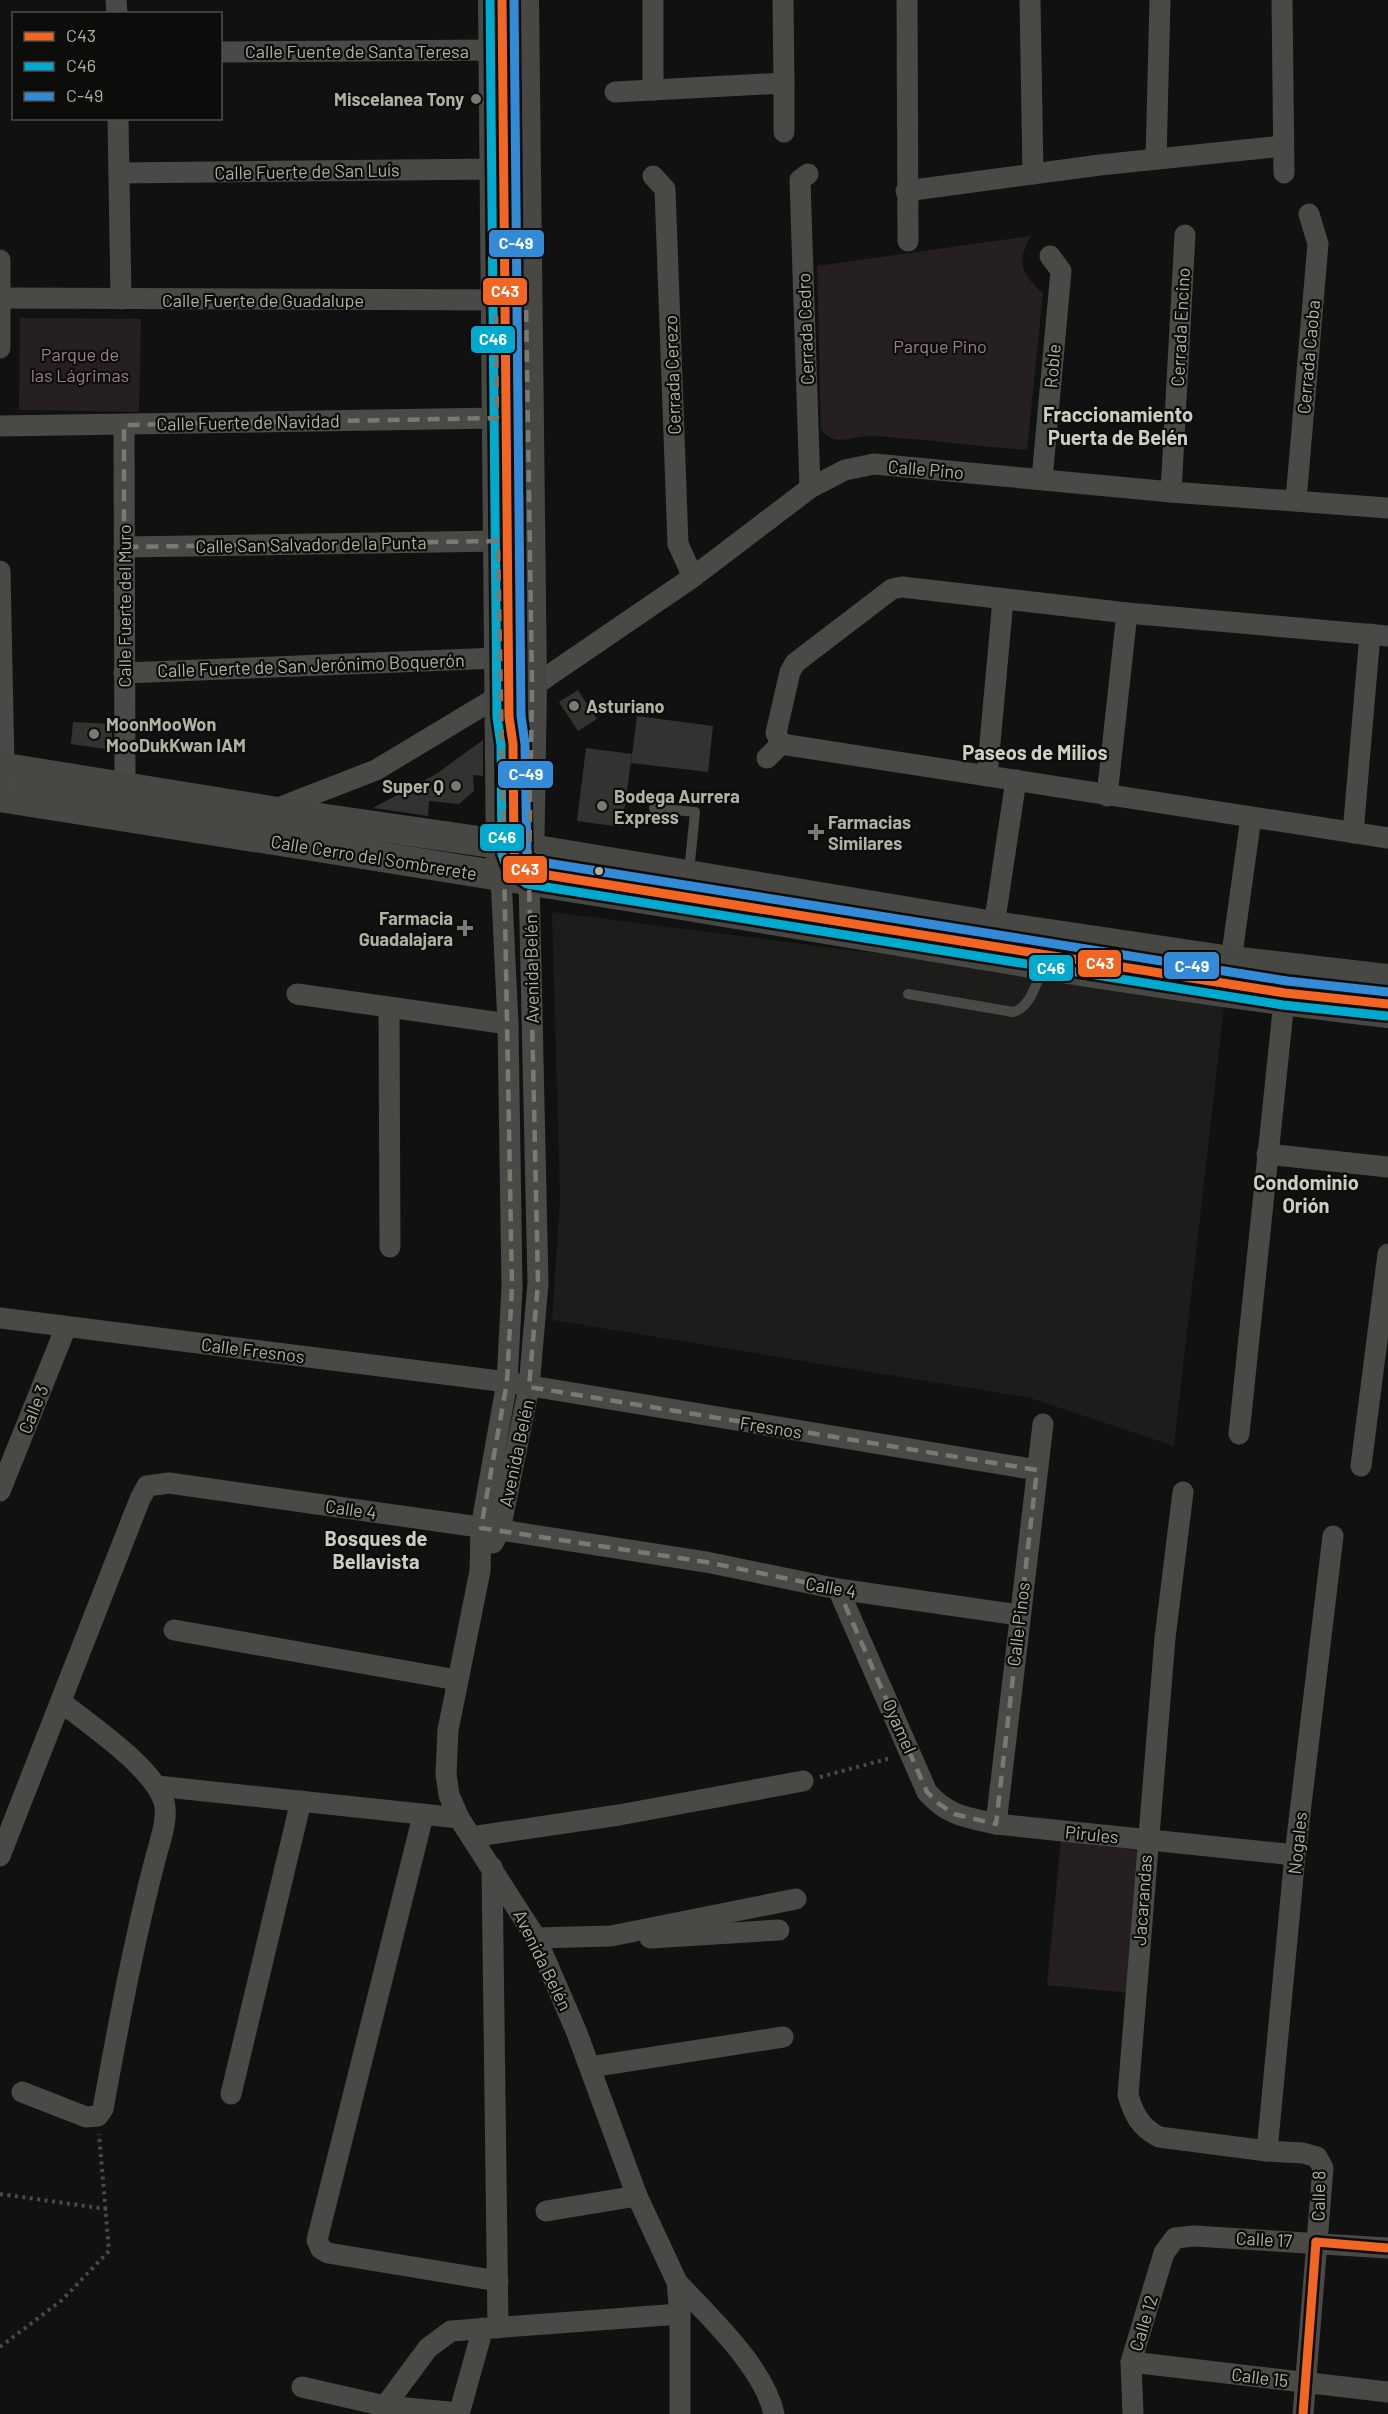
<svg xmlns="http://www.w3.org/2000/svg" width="1388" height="2414" viewBox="0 0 1388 2414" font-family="Barlow,sans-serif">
	<rect width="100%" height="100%" fill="#111"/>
	<polygon fill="#1c1d1b" points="552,912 1225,998 1174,1446 1030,1398 552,1320 560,1199"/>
	<g fill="#261f22">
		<path d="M1031 236C1016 262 1021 274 1043 293L1027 450C975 446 924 439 872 436 853 435 835 449 821 429L817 266Z"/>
		<polygon points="20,318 141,319 139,412 19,410"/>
		<polygon points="1062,1829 1146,1838 1131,1993 1047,1985"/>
	</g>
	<g fill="#323230">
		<polygon points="578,690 597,719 578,731 559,702"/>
		<polygon points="637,716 713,726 708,772 631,763"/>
		<polygon points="73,722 112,724 112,750 71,744"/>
		<polygon points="483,740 483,776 473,775 474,791 459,804 429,801 428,816 373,808 436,774"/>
		<polygon points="586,748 632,754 622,827 577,821"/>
	</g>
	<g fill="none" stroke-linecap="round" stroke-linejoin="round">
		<g stroke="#4a4b47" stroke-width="4" stroke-dasharray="3 4.5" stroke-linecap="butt">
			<polyline points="820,1777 891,1758"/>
			<polyline points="0,2194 107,2209"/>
			<polyline points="0,2347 62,2300 109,2251 99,2134"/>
		</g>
		<g stroke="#494a45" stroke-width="10">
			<polyline points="654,808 695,812 689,872"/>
			<polyline points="531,864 575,871"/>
			<path d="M908 994 1013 1012C1031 1007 1036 983 1043 968"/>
		</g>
		<g stroke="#494a45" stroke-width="21">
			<polyline points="116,0 117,14"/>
			<polyline points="907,0 908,241"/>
			<polyline points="1030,0 1033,174"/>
			<polyline points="1282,0 1284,173"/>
			<polyline points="220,52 494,50"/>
			<polyline points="653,90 653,0"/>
			<polyline points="615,92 784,83 783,0"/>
			<polyline points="118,118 121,299"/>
			<polyline points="784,132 784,83"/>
			<polyline points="1156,159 1160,0"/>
			<polyline points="119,173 495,169"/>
			<polyline points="808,174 800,180 810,488"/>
			<polyline points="653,176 665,189 678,544 693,577"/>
			<polyline points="906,191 1100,165 1283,146"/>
			<polyline points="0,260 0,348"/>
			<polyline points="0,298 509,300"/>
			<polyline points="124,425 125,787"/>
			<polyline points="0,426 497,418"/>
			<polyline points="1042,479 1061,271 1050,256"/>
			<polyline points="1171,492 1185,235"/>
			<polyline points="1296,500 1318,244 1309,214"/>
			<polyline points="124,547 498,541"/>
			<polyline points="0,571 4,767"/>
			<polyline points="124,673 498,658"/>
			<polyline points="532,687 693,577 810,488 845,470 874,464 1171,492 1388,508"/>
			<polyline points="781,744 1388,838"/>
			<polyline points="767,758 781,744 776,733 790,672 795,663 892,589 902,587 1127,613 1388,636"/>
			<polyline points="987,776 1003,600"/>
			<polyline points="1107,796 1127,613"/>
			<polyline points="273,810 376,770 499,696"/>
			<polyline points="1353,833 1370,634"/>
			<polyline points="501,877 508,1024 512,1287 507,1382 481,1528 480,1571 448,1730 446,1774 449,1795 459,1818 536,1938 577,2033 637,2196 677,2282 680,2314 680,2414"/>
			<polyline points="994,926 1016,780"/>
			<polyline points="1231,961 1251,817"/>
			<polyline points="297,994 508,1024"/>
			<polyline points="389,1008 390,1247"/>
			<polyline points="1267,1154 1388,1167"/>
			<polyline points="0,1318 507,1382 1037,1470"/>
			<polyline points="1239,1434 1284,1001"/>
			<polyline points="1361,1466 1388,1254"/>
			<polyline points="0,1491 66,1327"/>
			<path d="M1183 1492 1165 1638 1128 2095C1134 2115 1140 2127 1159 2137L1267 2151 1303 2153 1317 2157 1323 2168 1303 2414"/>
			<polyline points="493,1543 500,1530 529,1387 538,1283 529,880"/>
			<path d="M838 1589 927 1792C948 1816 966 1817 996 1824L1295 1855"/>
			<polyline points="174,1630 457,1680"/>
			<polyline points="157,1786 459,1818"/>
			<polyline points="423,1816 317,2240 321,2249 328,2253 498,2281"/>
			<polyline points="996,1824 1043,1424"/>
			<polyline points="471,1837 619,1815 803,1781"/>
			<polyline points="0,1856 140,1499 147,1486 169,1483 500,1530 706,1562 838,1589 1019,1615"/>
			<polyline points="492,1867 498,2328"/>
			<polyline points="536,1938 611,1936 796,1899"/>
			<polyline points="650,1938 779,1930"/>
			<polyline points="590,2067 783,2037"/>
			<path d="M22 2092 86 2117 98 2116 103 2109C118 2027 133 1945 154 1864 158 1846 169 1820 164 1802 154 1768 89 1724 61 1702"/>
			<polyline points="231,2094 301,1801"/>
			<polyline points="1267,2151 1295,1855 1333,1536"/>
			<polyline points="546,2211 637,2196"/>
			<path d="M677 2282C709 2317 764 2367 774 2414"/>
			<polyline points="1131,2362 1388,2392"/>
			<polyline points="302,2387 385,2406 459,2413"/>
			<polyline points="385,2406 428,2348 451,2331 680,2314"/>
			<polyline points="459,2414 483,2328"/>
			<polyline points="1133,2414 1131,2362 1164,2253 1175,2238 1194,2236 1388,2248"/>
		</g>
		<g stroke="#474844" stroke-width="30">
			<polyline points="493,0 501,865"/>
			<polyline points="524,0 532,687 529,868"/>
			<polyline points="0,767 271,811 519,847 994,926 1231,961 1388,979"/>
			<path d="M0 797C225 833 451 867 676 904 913 943 1150 986 1388 1013"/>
		</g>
		<defs>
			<g id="bus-1">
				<polyline points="502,0 509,717 513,744 514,853 517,863 529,872 1285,993 1388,1004"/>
				<polyline points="1316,2242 1388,2248"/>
				<polyline points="1303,2414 1316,2242"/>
			</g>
			<polyline id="bus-2" points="490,0 497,717 501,745 502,854 508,871 527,884 1283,1005 1387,1016"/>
			<polyline id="bus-3" points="514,0 521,716 525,744 527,856 534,861 1287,981 1388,992"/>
		</defs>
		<use href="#bus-1" stroke="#0c0d0b" stroke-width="14"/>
		<use href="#bus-2" stroke="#0c0d0b" stroke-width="14"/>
		<use href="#bus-3" stroke="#0c0d0b" stroke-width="14"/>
		<use href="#bus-1" stroke="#f26522" stroke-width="9"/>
		<use href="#bus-2" stroke="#00a9ce" stroke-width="9"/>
		<use href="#bus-3" stroke="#338bd7" stroke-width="9"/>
	</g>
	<path fill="none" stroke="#787970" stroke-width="4.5" stroke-dasharray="12 8" stroke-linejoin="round" d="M496 300H526L532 687 529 880 538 1283 529 1387 1037 1470 996 1824 954 1814 938 1803 927 1792 838 1589 706 1562 481 1528 507 1382 512 1287 498 541 124 547V425L497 418Z"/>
	<g fill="#787970" stroke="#0c0d0b" stroke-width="2">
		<circle cx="476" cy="99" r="6"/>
		<circle cx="574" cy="706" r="6"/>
		<circle cx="94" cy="734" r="6"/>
		<circle cx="456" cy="786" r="6"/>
		<circle cx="602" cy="806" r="6"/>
		<path d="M813 823h6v6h6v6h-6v6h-6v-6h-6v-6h6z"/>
		<path d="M462 919h6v6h6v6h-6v6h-6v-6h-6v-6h6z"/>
	</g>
	<circle fill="#b0b1a3" stroke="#0c0d0b" stroke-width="2" cx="599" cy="871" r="5"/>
	<g text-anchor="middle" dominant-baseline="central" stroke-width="4.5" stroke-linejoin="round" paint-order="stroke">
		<g font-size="18" fill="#b0b1a3" stroke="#0c0d0b">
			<text x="357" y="51">Calle Fuente de Santa Teresa</text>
			<text transform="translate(307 171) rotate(-1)">Calle Fuerte de San Luís</text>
			<text x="263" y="300">Calle Fuerte de Guadalupe</text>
			<text transform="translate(1180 327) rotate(-87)">Cerrada Encino</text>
			<text transform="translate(805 329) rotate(-92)">Cerrada Cedro</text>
			<text transform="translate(1308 357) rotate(-85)">Cerrada Caoba</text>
			<text transform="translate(1052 366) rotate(-85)">Roble</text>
			<text transform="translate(672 375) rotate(-92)">Cerrada Cerezo</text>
			<text transform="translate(248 422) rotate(-1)">Calle Fuerte de Navidad</text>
			<text transform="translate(926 469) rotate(5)">Calle Pino</text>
			<text transform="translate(311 544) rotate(-1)">Calle San Salvador de la Punta</text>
			<text transform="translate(124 606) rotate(-90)">Calle Fuerte del Muro</text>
			<text transform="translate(311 665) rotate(-2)">Calle Fuerte de San Jerónimo Boquerón</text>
			<text transform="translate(374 857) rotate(9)">Calle Cerro del Sombrerete</text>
			<text transform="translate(531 969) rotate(-91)">Avenida Belén</text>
			<text transform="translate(253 1350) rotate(7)">Calle Fresnos</text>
			<text transform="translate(33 1409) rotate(-68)">Calle 3</text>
			<text transform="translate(771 1427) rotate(9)">Fresnos</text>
			<text transform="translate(516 1453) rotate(-78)">Avenida Belén</text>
			<text transform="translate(351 1509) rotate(8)">Calle 4</text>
			<text transform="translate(831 1587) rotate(10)">Calle 4</text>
			<text transform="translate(1018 1624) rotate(-83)">Calle Pinos</text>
			<text transform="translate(900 1726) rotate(66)">Oyamel</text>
			<text transform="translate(1092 1834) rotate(6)">Pirules</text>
			<text transform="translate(1297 1843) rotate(-84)">Nogales</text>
			<text transform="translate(1142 1900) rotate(-86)">Jacarandas</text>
			<text transform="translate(543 1960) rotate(64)">Avenida Belén</text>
			<text transform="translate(1318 2196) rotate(-89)">Calle 8</text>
			<text transform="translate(1264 2239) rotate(3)">Calle 17</text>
			<text transform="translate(1143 2323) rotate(-73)">Calle 12</text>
			<text transform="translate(1260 2377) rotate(7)">Calle 15</text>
		</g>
		<g font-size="18" font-weight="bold" fill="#b0b1a3" stroke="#0c0d0b" text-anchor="start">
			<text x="464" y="99" text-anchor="end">Miscelanea Tony</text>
			<text x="586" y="706">Asturiano</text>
			<text x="106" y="724">MoonMooWon<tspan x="106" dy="21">MooDukKwan IAM</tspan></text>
			<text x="444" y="786" text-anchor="end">Super Q</text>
			<text x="614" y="796">Bodega Aurrera<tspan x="614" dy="21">Express</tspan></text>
			<text x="828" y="822">Farmacias<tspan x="828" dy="21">Similares</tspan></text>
			<text x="453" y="918" text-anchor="end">Farmacia<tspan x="453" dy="21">Guadalajara</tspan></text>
		</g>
		<g font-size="18" fill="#9b7b8d" stroke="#0c0d0b">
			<text x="940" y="346">Parque Pino</text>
			<text x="80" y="354">Parque de<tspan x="80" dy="21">las Lágrimas</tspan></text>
		</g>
		<g font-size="20" font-weight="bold" fill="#cdcec3" stroke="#0c0d0b">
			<text x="1118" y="414">Fraccionamiento<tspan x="1118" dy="23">Puerta de Belén</tspan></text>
			<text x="1035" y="752">Paseos de Milios</text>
			<text x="1306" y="1182">Condominio<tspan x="1306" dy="23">Orión</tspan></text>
			<text x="376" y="1538">Bosques de<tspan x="376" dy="23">Bellavista</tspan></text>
		</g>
	</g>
	<g stroke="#0c0d0b" stroke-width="2">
		<rect x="488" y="229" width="57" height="29" rx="6" fill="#338bd7"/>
		<rect x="482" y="277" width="46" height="29" rx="6" fill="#f26522"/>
		<rect x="470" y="325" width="46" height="29" rx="6" fill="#00a9ce"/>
		<rect x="497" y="760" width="57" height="29" rx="6" fill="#338bd7"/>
		<rect x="479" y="823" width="46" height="29" rx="6" fill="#00a9ce"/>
		<rect x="502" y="855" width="46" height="29" rx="6" fill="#f26522"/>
		<rect x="1077" y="949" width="45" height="29" rx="6" fill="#f26522"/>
		<rect x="1163" y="951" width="57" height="29" rx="6" fill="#338bd7"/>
		<rect x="1028" y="954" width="46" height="28" rx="6" fill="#00a9ce"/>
	</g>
	<g font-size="16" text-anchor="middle" font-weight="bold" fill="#fff">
		<text x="516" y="249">C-49</text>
		<text x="505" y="297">C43</text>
		<text x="493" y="345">C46</text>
		<text x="526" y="780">C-49</text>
		<text x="502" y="843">C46</text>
		<text x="525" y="875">C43</text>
		<text x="1100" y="969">C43</text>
		<text x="1192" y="972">C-49</text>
		<text x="1051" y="974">C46</text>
	</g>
	<rect x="12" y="12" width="210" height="108" fill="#0c0d0b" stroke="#4e4f48" stroke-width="1.5"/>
	<rect x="24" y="32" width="30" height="9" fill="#f26522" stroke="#4e4f48" stroke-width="1.5"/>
	<text x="66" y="42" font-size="18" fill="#b0b1a3">C43</text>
	<rect x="24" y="62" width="30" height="9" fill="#00a9ce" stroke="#4e4f48" stroke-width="1.5"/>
	<text x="66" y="72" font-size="18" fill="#b0b1a3">C46</text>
	<rect x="24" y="92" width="30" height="9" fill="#338bd7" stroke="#4e4f48" stroke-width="1.5"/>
	<text x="66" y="102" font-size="18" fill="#b0b1a3">C-49</text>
</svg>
